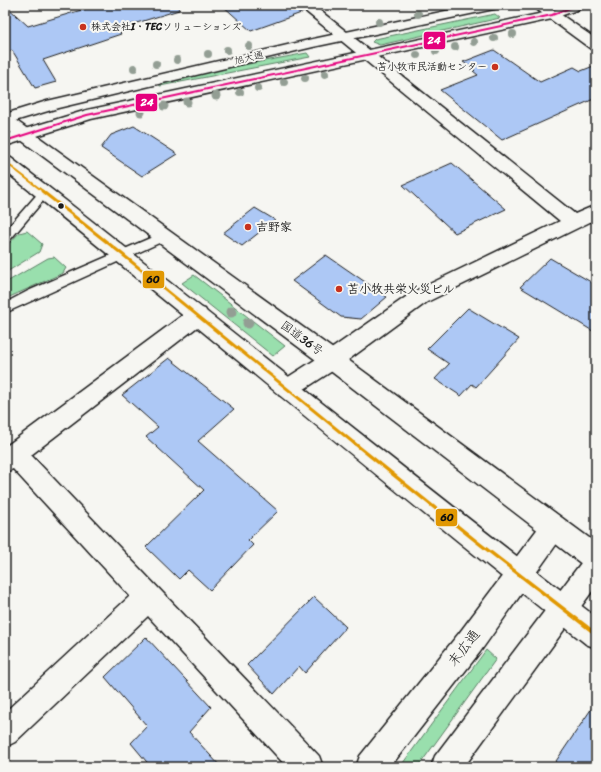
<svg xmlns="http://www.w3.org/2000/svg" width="601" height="772" viewBox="0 0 601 772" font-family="Sriracha,'Klee One',sans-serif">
	<rect width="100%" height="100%" fill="#f6f6f2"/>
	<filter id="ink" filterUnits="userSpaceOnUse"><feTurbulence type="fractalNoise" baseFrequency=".025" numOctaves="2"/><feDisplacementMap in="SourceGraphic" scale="8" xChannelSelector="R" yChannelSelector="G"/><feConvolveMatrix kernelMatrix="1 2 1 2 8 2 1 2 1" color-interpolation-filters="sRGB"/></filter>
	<g filter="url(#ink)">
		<g fill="#99dfad" stroke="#5a7e64">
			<polygon points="495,14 500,18 380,45 372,42 375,39"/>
			<polygon points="307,53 310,57 160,86 158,81"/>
			<polygon points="27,231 42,244 39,252 5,273 5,248 19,233"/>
			<polygon points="54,257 66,268 63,273 5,299 5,283 48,258"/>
			<polygon points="194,275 285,346 273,356 182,283"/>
			<polygon points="486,650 496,659 418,767 400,767"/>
		</g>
		<g fill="#adc8f5" stroke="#1c1c1c">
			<polygon points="5,5 28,26 98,5 178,5 179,10 117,29 121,34 43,60 56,82 35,88 12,50 5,54"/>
			<polygon points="222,5 297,5 304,12 251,31"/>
			<polygon points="494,50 540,82 574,67 581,71 596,65 596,98 502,140 440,90 478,75 473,71 475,70 463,62"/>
			<polygon points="134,126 177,154 142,176 101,148 111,135"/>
			<polygon points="452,163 506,209 455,233 403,185"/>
			<polygon points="255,208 275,220 242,246 223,233"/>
			<polygon points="326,255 387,297 361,319 341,317 292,281"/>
			<polygon points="550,258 596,285 596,333 520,287"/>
			<polygon points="468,308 519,339 476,387 472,384 461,396 435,379 449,364 427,349"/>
			<polygon points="169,358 234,409 198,441 278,511 248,540 253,545 210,590 188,570 179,579 146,547 204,490 146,437 158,427 122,395"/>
			<polygon points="314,597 346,627 305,673 299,666 274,694 247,665"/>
			<polygon points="146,637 211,707 189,732 221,767 151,767 131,743 147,726 105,677"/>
			<polygon points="596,702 596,767 552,767"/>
		</g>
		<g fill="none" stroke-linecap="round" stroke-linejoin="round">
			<defs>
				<g id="lane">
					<polygon points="44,189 48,191 49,193 48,195 9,241 5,242 5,231 40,191"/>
					<polygon points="164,232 168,233 170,236 168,239 5,313 5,303 28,291"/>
				</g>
				<g id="street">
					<polygon points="298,5 313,5 575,214 596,205 596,219 427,302 340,366 295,395 287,398 279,395 276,389 279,383 324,354 413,292 560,221"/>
					<polygon points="531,5 547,5 596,39 596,50 591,49"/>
					<polygon points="198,307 205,309 208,315 205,321 31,455 319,756 323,767 287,767 148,616 15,742 5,747 5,712 130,596 13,469 5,472 5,447 191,309"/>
					<polygon points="554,515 563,519 567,527 563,535 480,652 390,767 356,767 360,756 460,632 545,519"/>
					<polygon points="596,551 596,586 464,767 431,767 435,756 587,555"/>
				</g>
				<g id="secondary">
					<polygon points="474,5 501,5 499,8 494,9 313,47 58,108 5,124 5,114 47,101 313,39"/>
					<polygon points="565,5 584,5 582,8 552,19 91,119 5,146 5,135 87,110 548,12"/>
				</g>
				<g id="highway">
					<polygon points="5,115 11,117 340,354 596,543 596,572 587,568 324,366 5,128"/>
					<path d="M5 156 11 158C207 310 399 467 596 617V648L586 644C390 489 200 327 5 171Z"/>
				</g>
			</defs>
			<use href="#lane" stroke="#1c1c1c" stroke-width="3"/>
			<use href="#street" stroke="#1c1c1c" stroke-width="3"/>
			<use href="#secondary" stroke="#1c1c1c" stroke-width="3"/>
			<use href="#highway" stroke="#1c1c1c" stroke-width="3"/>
			<use href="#lane" fill="#f6f6f2" fill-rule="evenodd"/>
			<use href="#street" fill="#f6f6f2" fill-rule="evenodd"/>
			<use href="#secondary" fill="#f6f6f2" fill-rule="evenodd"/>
			<use href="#highway" fill="#f6f6f2" fill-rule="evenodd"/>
			<defs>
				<polyline id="bus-1-far2" points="5,162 44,192"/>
				<polyline id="bus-1-far1" points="42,191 122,254 355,444"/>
				<polyline id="bus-1" points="354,443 476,541 596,634"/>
				<polyline id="bus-2" points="5,141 87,115 552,15 577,5"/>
			</defs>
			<use href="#bus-1-far2" stroke="#f6f6f2" stroke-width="4"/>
			<use href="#bus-1-far1" stroke="#f6f6f2" stroke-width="6"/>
			<use href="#bus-1" stroke="#f6f6f2" stroke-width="6"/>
			<use href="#bus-2" stroke="#f6f6f2" stroke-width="4"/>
			<use href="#bus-1-far2" stroke="#e19803" stroke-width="2"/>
			<use href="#bus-1-far1" stroke="#e19803" stroke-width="3"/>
			<use href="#bus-1" stroke="#e19803" stroke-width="3.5"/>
			<use href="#bus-2" stroke="#e5007d" stroke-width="2"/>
		</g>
		<g fill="#939e94">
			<circle cx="418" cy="14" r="4"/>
			<circle cx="379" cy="22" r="4"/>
			<circle cx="513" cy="34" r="4"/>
			<circle cx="494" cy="38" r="4"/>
			<circle cx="474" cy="42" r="4"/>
			<circle cx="249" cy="46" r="4"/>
			<circle cx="455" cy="47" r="4"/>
			<circle cx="227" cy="50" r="4"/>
			<circle cx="436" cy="51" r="4"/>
			<circle cx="208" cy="54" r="4"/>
			<circle cx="417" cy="55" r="4"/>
			<circle cx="177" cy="60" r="4"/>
			<circle cx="156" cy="64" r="4"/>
			<circle cx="134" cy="68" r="4"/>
			<circle cx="325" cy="74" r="4"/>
			<circle cx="305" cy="78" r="4"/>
			<circle cx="284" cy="82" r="4"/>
			<circle cx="258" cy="88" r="4"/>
			<circle cx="240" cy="92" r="4"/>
			<circle cx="216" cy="96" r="4.5"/>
			<circle cx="187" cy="102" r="4.5"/>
			<circle cx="164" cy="106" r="4.5"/>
			<circle cx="141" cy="112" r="4.5"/>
			<circle cx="231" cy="312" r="5.5"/>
			<circle cx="248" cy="323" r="5.5"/>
		</g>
	</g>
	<g fill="#c8321e" stroke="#f6f6f2" stroke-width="1.5">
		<circle cx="83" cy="27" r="4"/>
		<circle cx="495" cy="67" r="4"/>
		<circle cx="248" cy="227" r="4"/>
		<circle cx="339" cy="289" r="4"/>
	</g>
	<circle fill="#1c1c1c" stroke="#f6f6f2" stroke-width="1.5" cx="61" cy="206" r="3.5"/>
	<g text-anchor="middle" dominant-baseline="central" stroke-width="4" stroke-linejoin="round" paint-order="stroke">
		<g font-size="10" font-weight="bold" fill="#1c1c1c" stroke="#f6f6f2" text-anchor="start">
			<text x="91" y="27">株式会社I・TECソリューションズ</text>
			<text x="487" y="67" text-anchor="end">苫小牧市民活動センター</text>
		</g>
		<g font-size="10" fill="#1c1c1c" stroke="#f6f6f2">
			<text transform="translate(249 58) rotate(-13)">旭大通</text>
		</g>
		<g font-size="12" font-weight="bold" fill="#1c1c1c" stroke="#f6f6f2" text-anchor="start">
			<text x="256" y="227">吉野家</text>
			<text x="347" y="289">苫小牧共栄火災ビル</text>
		</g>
		<g font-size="12" fill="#1c1c1c" stroke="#f6f6f2">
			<text transform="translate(302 338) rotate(36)">国道36号</text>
		</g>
		<g font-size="14" fill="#1c1c1c" stroke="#f6f6f2">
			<text transform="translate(464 648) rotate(-52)">末広通</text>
		</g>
	</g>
	<g stroke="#f6f6f2" stroke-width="1.5">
		<rect x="423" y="31" width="23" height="19" rx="4" fill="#e5007d"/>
		<rect x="135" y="93" width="23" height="19" rx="4" fill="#e5007d"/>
		<rect x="142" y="270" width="23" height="19" rx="4" fill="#e19803"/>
		<rect x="435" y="508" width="23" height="19" rx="4" fill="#e19803"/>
	</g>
	<g font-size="11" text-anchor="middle" font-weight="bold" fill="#fff">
		<text x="434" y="44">24</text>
		<text x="147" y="106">24</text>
	</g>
	<g font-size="11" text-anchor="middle" font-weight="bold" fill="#111">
		<text x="153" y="283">60</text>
		<text x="447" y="521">60</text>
	</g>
	<rect width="601" height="772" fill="none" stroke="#f6f6f2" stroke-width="20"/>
	<rect x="10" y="10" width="581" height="752" fill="none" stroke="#1c1c1c" stroke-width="1.5" filter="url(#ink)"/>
</svg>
